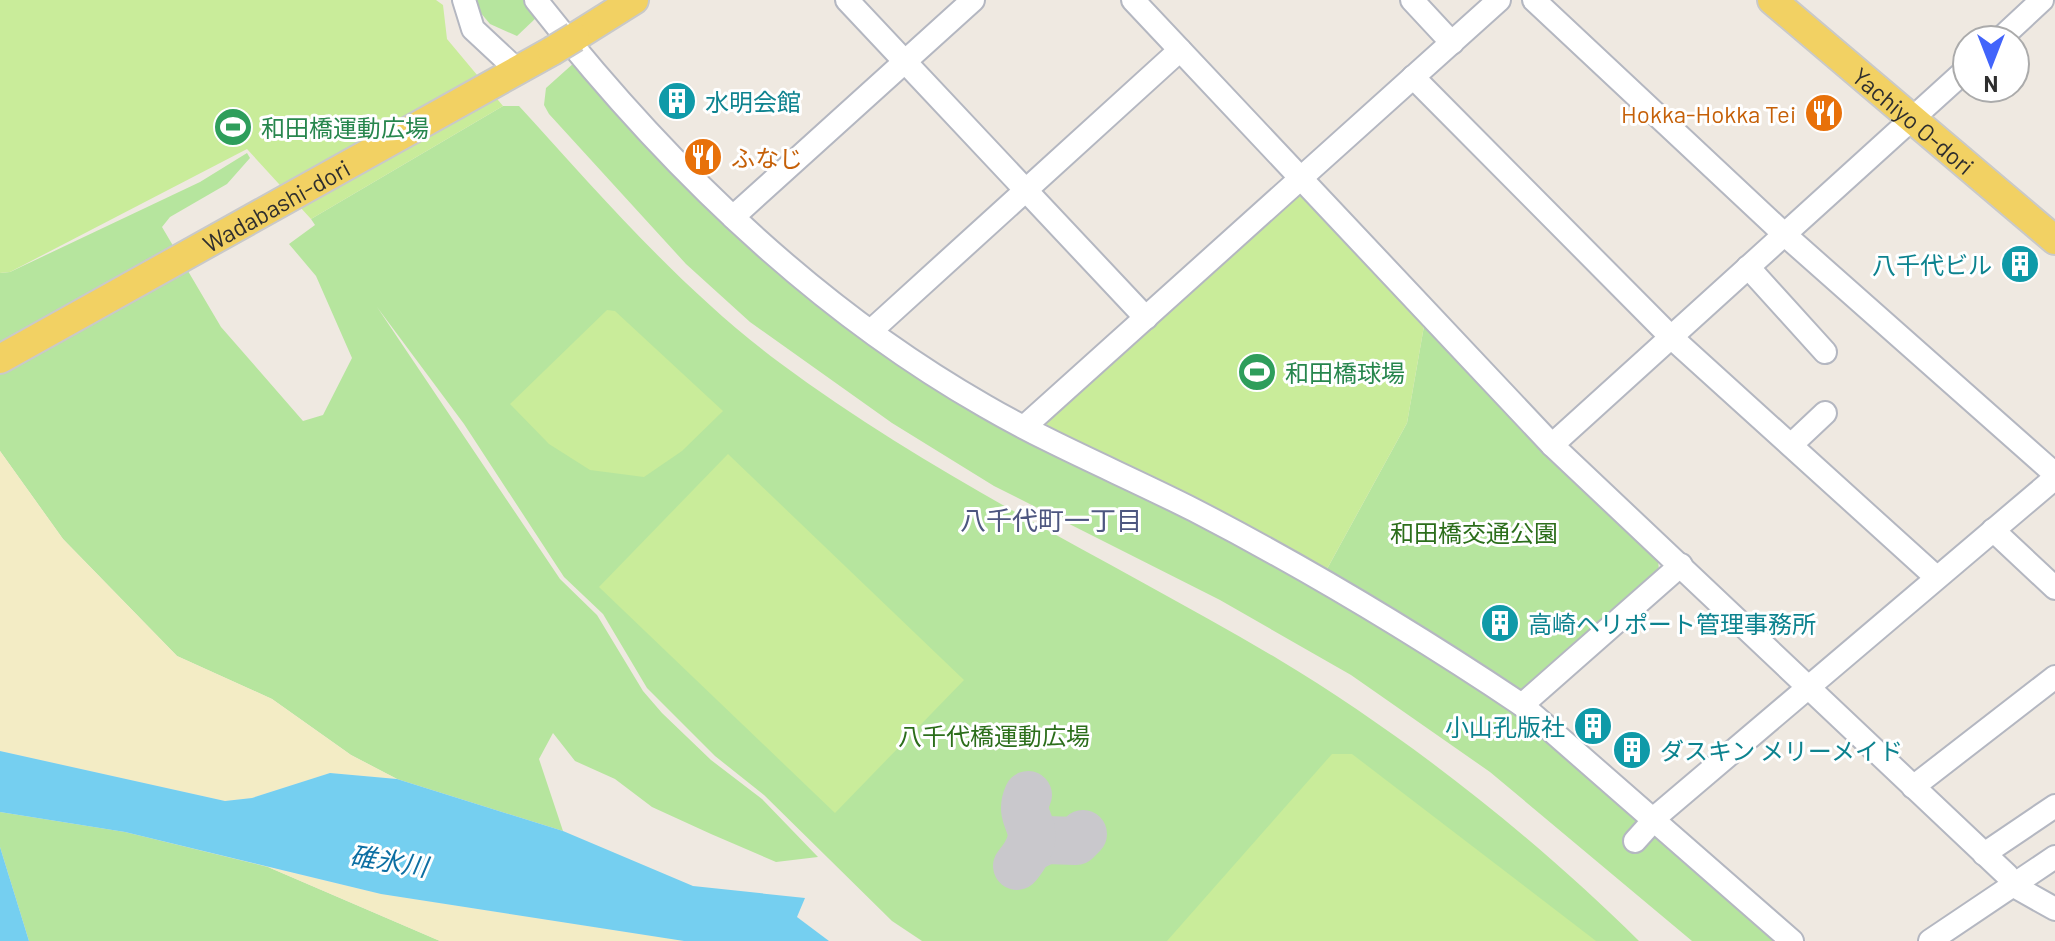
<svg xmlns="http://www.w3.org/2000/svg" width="2055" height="941" viewBox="0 0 2055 941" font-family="Barlow,'Noto Sans JP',sans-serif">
	<rect width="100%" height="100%" fill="#efe9e1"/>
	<g fill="#b6e59e">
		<polygon points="470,0 523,0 537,17 517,36 490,24"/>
		<polygon points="575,62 680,176 919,376 986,419 1194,520 1352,608 1523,718 1776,941 1692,941 1490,772 1351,675 1220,600 994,486 892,423 750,322 686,264 549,114 544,105 546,88"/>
		<path d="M503 106H519C601 196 682 290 780 363 936 479 1112 561 1278 659 1406 736 1533 836 1639 941H922L892 921 764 795 715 756 647 688 603 614 564 577 464 424 377 307 560 579 597 615 643 691 662 713 711 760 762 799 818 857 776 862 711 834 652 807 615 779 575 761 553 733 539 759 563 831 397 779 351 755 272 699 177 656 63 539 0 451V273L10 272 200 182 247 153 250 158 227 184 170 217 162 227 221 327 303 421 323 415 352 358 316 276 289 244 315 225 311 219Z"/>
		<polygon points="1424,326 1658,559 1659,571 1525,690 1520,691 1327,569 1407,423"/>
		<polygon points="0,812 125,832 268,867 440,941 29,941 0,847"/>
	</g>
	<g fill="#f3ecc5">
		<polygon points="0,451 63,539 177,656 272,699 351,755 397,779 330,773 252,798 225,801 0,751"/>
		<polygon points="268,867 381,894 684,941 440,941"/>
	</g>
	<g fill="#c9ec9a">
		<polygon points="0,0 436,0 443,5 447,39 503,106 311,219 247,149 10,272 0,273"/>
		<polygon points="1295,196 1306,197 1424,326 1407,423 1327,569 1047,427 1046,418"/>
		<polygon points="607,310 615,311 723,411 682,451 644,477 590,470 549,444 510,404"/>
		<polygon points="728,454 964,680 835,813 599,587"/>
		<polygon points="1332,754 1352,754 1596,941 1167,941"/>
	</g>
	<g fill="#75cff0">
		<polygon points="0,751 225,801 252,798 330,773 397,779 563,831 693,886 805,898 797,917 829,941 684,941 381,894 125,832 0,812"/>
		<polygon points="0,847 29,941 0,941"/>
	</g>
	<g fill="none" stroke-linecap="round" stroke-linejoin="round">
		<g stroke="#c9c8cc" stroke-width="48">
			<polyline points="1032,847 1046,840 1076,841 1083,834"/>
			<path d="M1017 866C1050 825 1015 824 1028 795"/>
		</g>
		<defs>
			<g id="minor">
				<polyline points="464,0 473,29 518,71"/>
				<path d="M536 0C659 157 810 306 985 406 1052 445 1125 475 1194 510 1308 569 1416 634 1522 705L1792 941"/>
				<polyline points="847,0 1146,318"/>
				<polyline points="1133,0 1552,445 2007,875 2014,886 2055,909"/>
				<polyline points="1412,0 1452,43"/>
				<polyline points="1534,0 1784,234 2055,474"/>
				<polyline points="1999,40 2042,0"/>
				<polyline points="1413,77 1671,337 1936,577"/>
				<polyline points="733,217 973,0"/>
				<polyline points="1748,267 1825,352"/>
				<polyline points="872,330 1180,50"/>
				<polyline points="1024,427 1499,0"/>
				<polyline points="1552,445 1967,69"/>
				<polyline points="1791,445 1825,413"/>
				<polyline points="1993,530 2055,588"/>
				<polyline points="1522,705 1681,565"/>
				<polyline points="1913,787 2055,677"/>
				<polyline points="1652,820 2055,478"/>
				<polyline points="1635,841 1653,821"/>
				<polyline points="1984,854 2055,806"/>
				<polyline points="1930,941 2055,857"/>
			</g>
			<g id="major">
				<path id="s1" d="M1772 0 2055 240"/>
				<polyline points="575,37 634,0"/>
				<path id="s2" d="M0 359 552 51"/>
			</g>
		</defs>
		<use href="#minor" stroke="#b4b7c1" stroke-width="26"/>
		<use href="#major" stroke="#c9c9c9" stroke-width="32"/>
		<use href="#minor" stroke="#fff" stroke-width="22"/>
		<use href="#major" stroke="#f2d163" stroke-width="28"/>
		<defs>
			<polyline id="major-bridge" points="552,51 575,37"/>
		</defs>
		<use href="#major-bridge" stroke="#c9c9c9" stroke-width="32" stroke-linecap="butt"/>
		<use href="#major-bridge" stroke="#f2d163" stroke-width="28"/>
	</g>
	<defs>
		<symbol id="building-disc" viewBox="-11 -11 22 22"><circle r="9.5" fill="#0f9aa8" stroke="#fff"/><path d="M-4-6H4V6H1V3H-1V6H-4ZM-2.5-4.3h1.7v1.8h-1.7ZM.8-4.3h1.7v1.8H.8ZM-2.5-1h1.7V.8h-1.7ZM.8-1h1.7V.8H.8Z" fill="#fff"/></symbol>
		<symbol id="restaurant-disc" viewBox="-11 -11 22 22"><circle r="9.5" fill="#e8710a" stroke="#fff"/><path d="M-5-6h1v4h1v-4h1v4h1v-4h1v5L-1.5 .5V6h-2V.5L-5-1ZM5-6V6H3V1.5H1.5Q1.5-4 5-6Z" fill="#fff"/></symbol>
		<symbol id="stadium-disc" viewBox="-11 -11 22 22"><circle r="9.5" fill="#2e9e5b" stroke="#fff"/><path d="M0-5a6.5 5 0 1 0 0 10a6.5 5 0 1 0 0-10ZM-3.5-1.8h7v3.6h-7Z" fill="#fff"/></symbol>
	</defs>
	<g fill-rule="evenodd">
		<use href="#building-disc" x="655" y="79" width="44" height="44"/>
		<use href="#restaurant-disc" x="1802" y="91" width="44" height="44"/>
		<use href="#stadium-disc" x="211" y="105" width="44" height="44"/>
		<use href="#restaurant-disc" x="681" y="135" width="44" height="44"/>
		<use href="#building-disc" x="1998" y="242" width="44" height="44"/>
		<use href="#stadium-disc" x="1235" y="350" width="44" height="44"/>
		<use href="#building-disc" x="1478" y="601" width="44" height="44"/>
		<use href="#building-disc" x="1571" y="704" width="44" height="44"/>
		<use href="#building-disc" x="1610" y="728" width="44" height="44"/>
	</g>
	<g text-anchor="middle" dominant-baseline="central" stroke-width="6" stroke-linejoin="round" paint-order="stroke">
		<g font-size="24" fill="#0d838f" stroke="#fff" text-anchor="start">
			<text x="705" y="101">水明会館</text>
			<text x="1992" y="264" text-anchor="end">八千代ビル</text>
			<text x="1528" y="623">高崎ヘリポート管理事務所</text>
			<text x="1565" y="726" text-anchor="end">小山孔版社</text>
			<text x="1660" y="750">ダスキン メリーメイド</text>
		</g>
		<g font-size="24" fill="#c56008" stroke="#fff" text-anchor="end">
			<text x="1796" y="113">Hokka-Hokka Tei</text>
			<text x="731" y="157" text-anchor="start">ふなじ</text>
		</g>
		<g font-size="24" fill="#2e2e2e" stroke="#fff">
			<text stroke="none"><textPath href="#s1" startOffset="186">Yachiyo O-dori</textPath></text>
			<text stroke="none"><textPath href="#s2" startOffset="316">Wadabashi-dori</textPath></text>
		</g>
		<g font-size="24" fill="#27864d" stroke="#fff" text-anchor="start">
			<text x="261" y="127">和田橋運動広場</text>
			<text x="1285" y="372">和田橋球場</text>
		</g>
		<g font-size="24" fill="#2c6e1b" stroke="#fff">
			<text x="1474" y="532">和田橋交通公園</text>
			<text x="994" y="735">八千代橋運動広場</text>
		</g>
		<g font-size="26" fill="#4d5680" stroke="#fff">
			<text x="1051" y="519">八千代町一丁目</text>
		</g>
		<g font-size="26" font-style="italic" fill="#0d6fa3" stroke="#fff">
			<text transform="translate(389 860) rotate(9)">碓氷川</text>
		</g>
	</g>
	<g transform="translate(1991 64) rotate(180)"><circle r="38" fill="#ffffff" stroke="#ababab" stroke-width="2"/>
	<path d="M0-6L14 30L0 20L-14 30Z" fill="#4264fb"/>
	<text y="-12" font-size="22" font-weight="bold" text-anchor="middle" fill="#2e2e2e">N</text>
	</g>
</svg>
